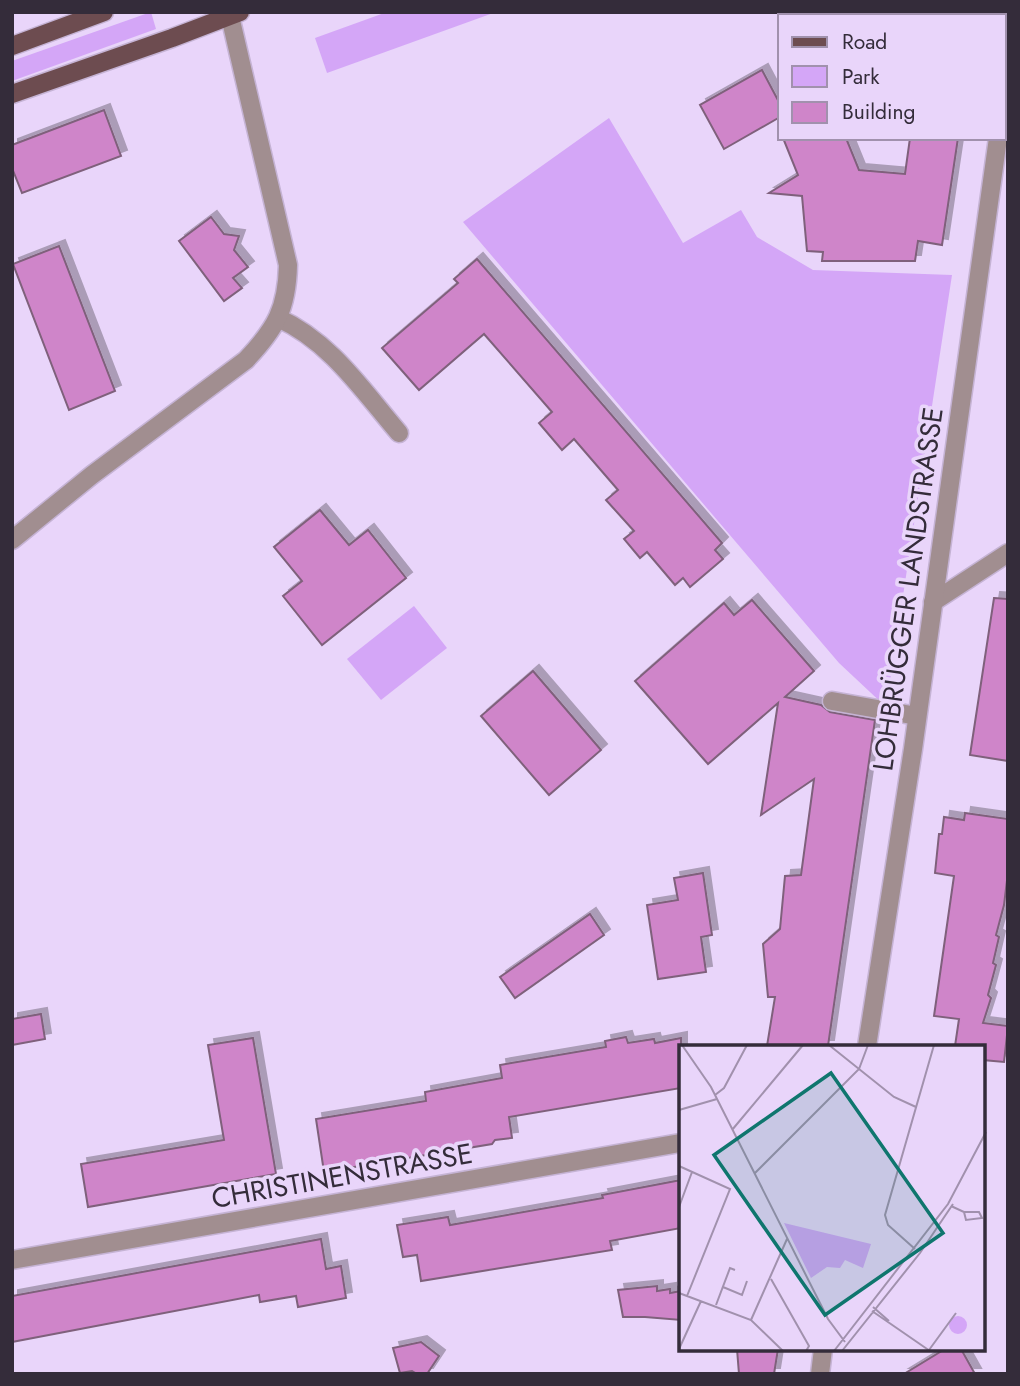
<svg xmlns="http://www.w3.org/2000/svg" width="1020" height="1386" viewBox="0 0 1020 1386" font-family="Jost,sans-serif">
	<defs>
		<filter id="shadow"><feDropShadow dx="6" dy="-6" stdDeviation="0" flood-color="#0004"/></filter>
	</defs>
	<rect width="100%" height="100%" fill="#e9d5fa"/>
	<g fill="#d4a6f7">
		<polygon points="151,12 156,29 12,81 12,61"/>
		<polygon points="387,12 496,12 327,73 315,38"/>
		<polygon points="609,118 683,243 741,210 757,237 813,270 952,275 886,707 839,663 463,222"/>
		<polygon points="414,606 447,648 381,700 347,659"/>
	</g>
	<g fill="#cf85c9" stroke="#7f617b" stroke-width="2" filter="url(#shadow)">
		<polygon points="762,70 780,104 780,117 724,149 700,105"/>
		<polygon points="104,110 121,156 22,193 12,168 12,145"/>
		<polygon points="783,138 846,138 859,170 905,174 910,138 958,138 942,245 918,241 915,261 822,261 823,252 807,251 802,196 769,193 798,175"/>
		<polygon points="211,217 224,234 239,236 234,250 248,267 233,278 242,288 224,301 179,241"/>
		<polygon points="59,246 115,391 69,410 13,264"/>
		<polygon points="477,259 722,543 715,550 723,559 690,587 683,578 675,585 647,552 640,558 624,539 634,531 606,500 618,490 574,439 562,450 539,423 552,412 484,334 419,390 382,348 458,283 454,279"/>
		<polygon points="320,510 349,545 368,530 406,578 322,645 283,596 302,581 274,547"/>
		<polygon points="994,598 1008,599 1008,761 970,755"/>
		<polygon points="752,600 814,671 785,697 821,705 830,712 875,720 828,1046 767,1046 775,997 768,997 763,944 780,929 785,876 801,875 814,779 761,815 778,703 708,764 635,681 724,603 734,615"/>
		<polygon points="533,671 601,750 549,795 481,716"/>
		<polygon points="965,813 1008,819 1008,872 1004,905 996,935 999,937 993,963 996,965 988,995 991,998 983,1023 1008,1026 1004,1062 983,1060 983,1046 955,1046 959,1019 934,1016 954,876 935,873 939,834 942,834 944,817 964,820"/>
		<polygon points="703,873 712,935 701,937 706,972 658,979 647,905 678,900 674,878"/>
		<polygon points="590,914 604,935 515,998 500,977"/>
		<polygon points="41,1014 45,1039 12,1045 12,1019"/>
		<polygon points="626,1037 628,1043 654,1039 655,1043 681,1038 681,1088 509,1117 512,1138 495,1140 492,1144 324,1172 316,1119 426,1101 425,1092 502,1078 500,1065 606,1047 605,1041"/>
		<polygon points="253,1038 276,1174 88,1207 81,1164 224,1140 208,1045"/>
		<polygon points="681,1180 681,1228 610,1241 612,1250 421,1281 417,1255 403,1257 397,1225 448,1217 450,1225 603,1198 602,1195"/>
		<polygon points="321,1239 326,1269 341,1266 346,1298 298,1307 296,1296 260,1302 259,1295 12,1342 12,1296"/>
		<polygon points="657,1286 657,1291 670,1289 670,1293 681,1291 681,1320 645,1317 623,1317 618,1290"/>
		<polygon points="421,1342 439,1356 427,1374 417,1374 412,1371 400,1373 393,1348"/>
		<polygon points="737,1349 778,1349 774,1374 739,1374"/>
		<polygon points="945,1349 961,1349 975,1374 904,1374"/>
	</g>
	<g fill="none" stroke-linecap="round" stroke-linejoin="round">
		<defs>
			<g id="minor">
				<polyline points="800,16 802,12"/>
				<polyline points="1004,92 1008,67"/>
				<path d="M278 318C330 341 363 391 399 433"/>
				<path d="M12 540 92 475 246 360C276 328 287 309 288 265L229 12"/>
				<polyline points="933,602 1008,553"/>
				<polyline points="832,701 917,716"/>
				<polyline points="867,1046 913,749 998,138"/>
				<polyline points="12,1260 680,1143"/>
				<polyline points="820,1374 823,1349"/>
			</g>
			<g id="major">
				<polyline points="12,46 104,12"/>
				<polyline points="12,94 172,38 240,12"/>
			</g>
		</defs>
		<use href="#minor" stroke="#c5b3d4" stroke-width="21"/>
		<use href="#major" stroke="#c5b3d4" stroke-width="21"/>
		<use href="#minor" stroke="#a18e90" stroke-width="18"/>
		<use href="#major" stroke="#6d4c50" stroke-width="18"/>
	</g>
	<g text-anchor="middle" dominant-baseline="central" stroke-width="7" stroke-linejoin="round" paint-order="stroke">
		<g font-size="28" fill="#342c3a" stroke="#e9d5fa">
			<text transform="translate(908 589) rotate(-82)">LOHBRÜGGER LANDSTRASSE</text>
			<text transform="translate(342 1176) rotate(-10)">CHRISTINENSTRASSE</text>
		</g>
	</g>
	<g transform="translate(679 1045)">
		<rect width="306" height="306" fill="#e9d5fa"/>
		<path d="M105 178 192 199 184 223 166 215 161 223 148 222 132 233ZM270 280a9 9 0 1 1 18 0a9 9 0 1 1-18 0Z" fill="#d4a6f7"/>
		<path fill="none" stroke="#a191ad" stroke-width="2" d="M3 0 32 42 149 274 166 297M150 0 215 52 237 62M36 50 45 43 68 0M0 65 38 54M53 85 124 0M0 121 51 144 8 251M75 129 180 24 189 0M272 161 285 167 287 175 303 173 300 167H285M0 162 13 127M236 204 209 180 206 170 255 0M92 234 130 301 127 306M44 242 63 250 68 236M0 248 72 275 104 306M37 260 51 223 56 225M194 262 210 276M193 266 251 306M72 275 108 194M0 304 22 256M250 305 277 268M155 306 269 159 307 87M163 306 241 208 274 159"/>
		<path fill="#0f766e" fill-opacity="0.15" stroke="#0f766e" stroke-width="3.5" d="M152 28 264 188 146 270 35 110Z"/>
		<rect width="306" height="306" fill="none" stroke="#342c3a" stroke-width="3.5"/>
	</g>
	<rect width="1020" height="1386" fill="none" stroke="#342c3a" stroke-width="28"/>
	<rect x="778" y="14" width="228" height="126" fill="#e9d5fa" stroke="#a191ad" stroke-width="2"/>
	<rect x="792" y="37" width="35" height="10" fill="#6d4c50" stroke="#a191ad" stroke-width="2"/>
	<text x="842" y="49" font-size="21" fill="#342c3a">Road</text>
	<rect x="792" y="66" width="35" height="21" fill="#d4a6f7" stroke="#a191ad" stroke-width="2"/>
	<text x="842" y="84" font-size="21" fill="#342c3a">Park</text>
	<rect x="792" y="102" width="35" height="21" fill="#cf85c9" stroke="#a191ad" stroke-width="2"/>
	<text x="842" y="119" font-size="21" fill="#342c3a">Building</text>
</svg>
